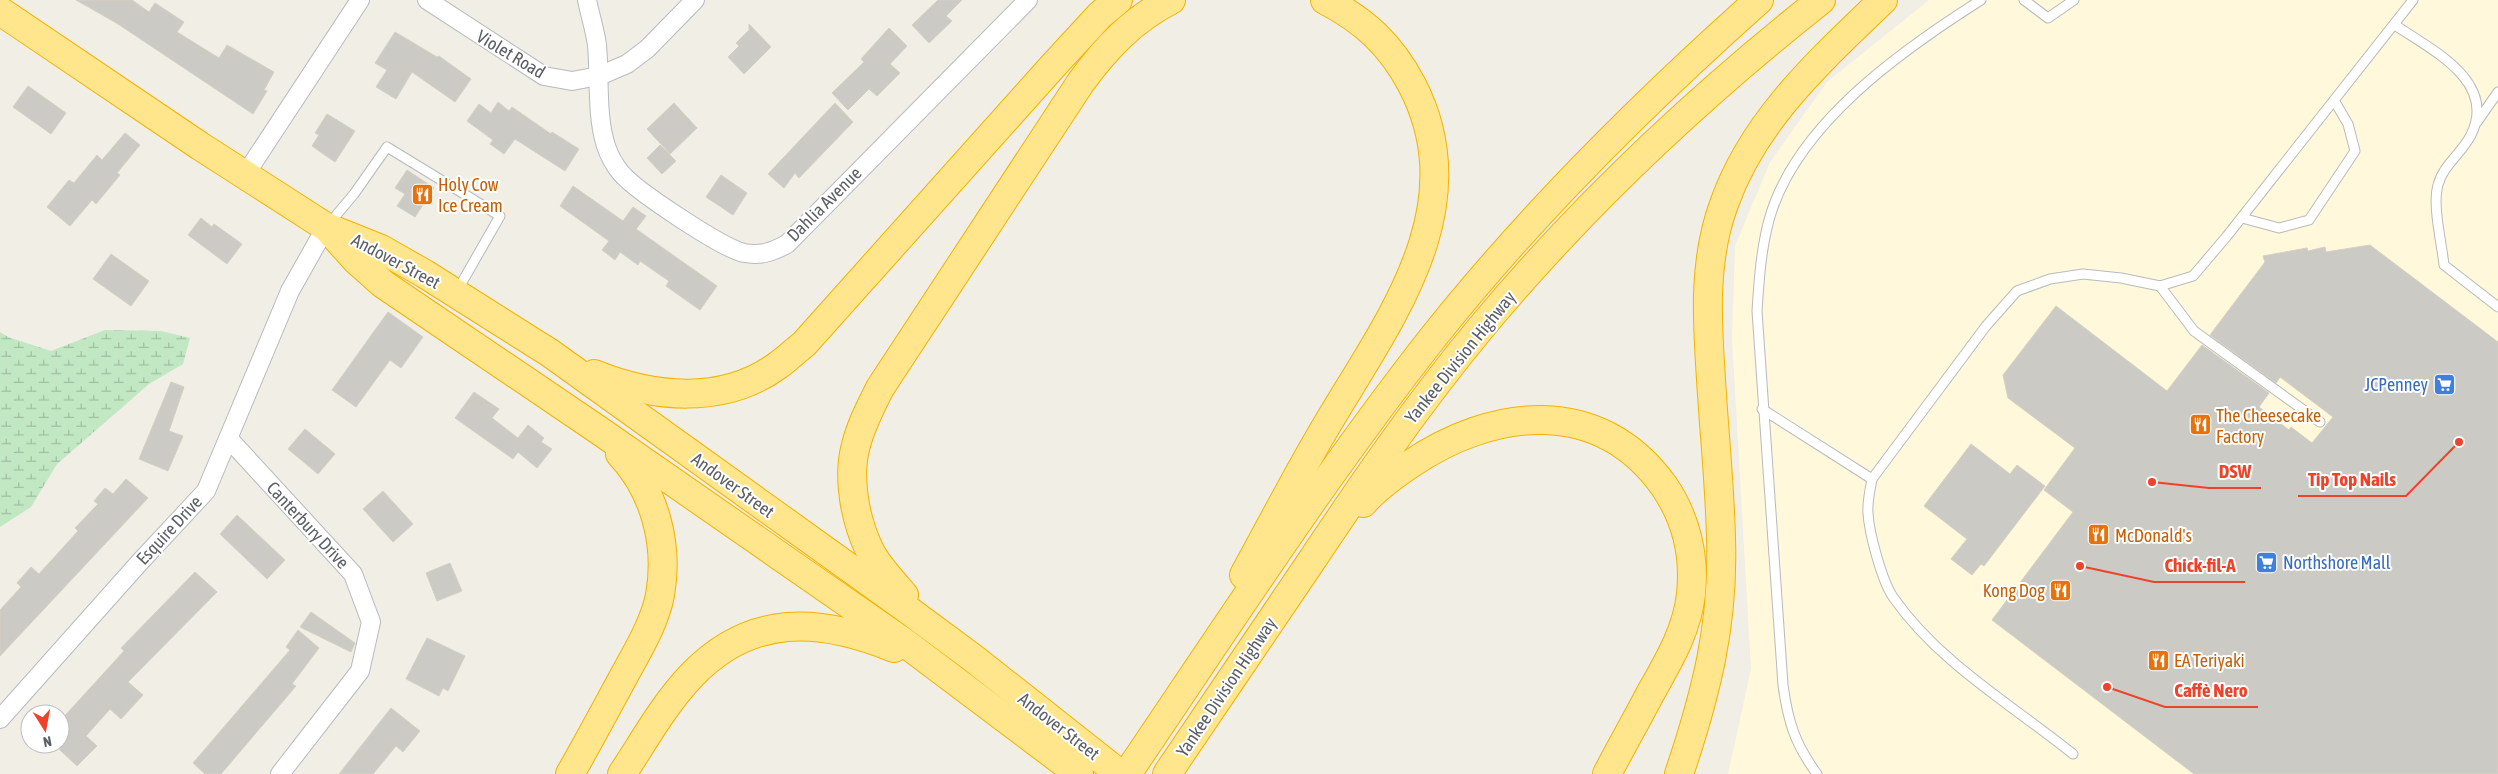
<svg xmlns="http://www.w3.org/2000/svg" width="2498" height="774" viewBox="0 0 2498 774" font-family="'Asap Condensed',sans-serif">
	<defs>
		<pattern id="wetland-marsh" width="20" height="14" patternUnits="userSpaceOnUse" patternTransform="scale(1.25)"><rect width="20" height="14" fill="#c1e8c2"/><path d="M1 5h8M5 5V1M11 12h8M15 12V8" fill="none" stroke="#a0bfa1"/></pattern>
	</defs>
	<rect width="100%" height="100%" fill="#f0eee5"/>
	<polygon fill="#fff8da" points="1929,0 2498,0 2498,774 1728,774 1751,669 1732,339 1735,246 1770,162 1827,82"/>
	<polygon fill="url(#wetland-marsh)" points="105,330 161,331 190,338 183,364 149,384 57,464 31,507 0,527 0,332 8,337 51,351"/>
	<g fill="#cccac4" stroke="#d5d0c3">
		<polygon points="76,0 132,0 149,12 155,3 184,22 177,32 219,58 227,45 274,72 264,90 267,91 253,114 118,24"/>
		<polygon points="938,0 962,0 946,16 952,21 929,43 912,25"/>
		<polygon points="749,24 771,47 744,74 728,57 739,46 736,43 749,30"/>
		<polygon points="889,28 907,46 890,64 900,73 877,96 869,89 848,110 832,93 864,62 861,59"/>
		<polygon points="395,32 437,57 439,56 471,79 455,102 412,72 396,99 376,87 387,70 375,63"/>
		<polygon points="28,86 66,113 51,134 13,107"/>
		<polygon points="498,102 509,111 512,107 551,134 552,132 579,149 565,171 515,139 504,154 490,144 493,140 467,121 479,104 491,113"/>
		<polygon points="674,103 697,128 670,154 647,129"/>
		<polygon points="835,103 853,122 799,178 795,173 784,188 768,174"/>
		<polygon points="327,114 355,131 335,162 312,146 319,135 315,133"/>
		<polygon points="125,133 140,145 117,173 120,175 96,204 92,200 70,226 47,207 69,180 74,183 97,155 102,160"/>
		<polygon points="660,145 676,161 662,174 647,158"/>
		<polygon points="407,170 434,188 415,217 397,206 405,194 395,188"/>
		<polygon points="721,175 747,193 733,215 706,197"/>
		<polygon points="573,186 623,221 633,207 646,216 636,229 717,286 700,310 666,286 669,281 640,261 638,265 620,252 615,260 602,250 609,241 560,206"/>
		<polygon points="201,218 212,227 214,224 242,244 227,264 188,235"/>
		<polygon points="2370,245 2498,342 2498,774 2194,774 1992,620 2073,512 2044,490 2075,448 2008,398 2003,375 2056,306 2167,391 2202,345 2269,393 2259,407 2289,430 2291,427 2312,443 2333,417 2280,377 2276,383 2210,335 2265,262 2263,256 2307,248 2308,251 2325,247 2326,252"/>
		<polygon points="111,254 149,281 131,306 93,279"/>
		<polygon points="388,312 423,337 401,368 390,360 356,407 332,390"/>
		<polygon points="171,382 184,387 169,431 183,436 168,471 139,459"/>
		<polygon points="474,392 499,409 492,418 518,438 528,425 544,438 541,442 552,449 537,468 518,452 513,459 455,418"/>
		<polygon points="305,429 335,454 318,474 288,449"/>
		<polygon points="1971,444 2010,474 2017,465 2045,486 1984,566 1981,564 1972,575 1951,559 1967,539 1924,506"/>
		<polygon points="126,479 148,498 0,656 0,610 21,587 17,583 31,567 39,574 78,531 75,528 98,504 94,501 105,488 113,494"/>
		<polygon points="383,491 413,524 393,542 363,509"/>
		<polygon points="237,515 285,560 267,579 220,534"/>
		<polygon points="450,563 462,591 437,601 426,573"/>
		<polygon points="195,572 217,592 128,682 143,695 121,719 110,709 86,736 97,746 77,766 60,750 60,721 124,651 121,648"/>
		<polygon points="311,612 355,643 351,652 300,627"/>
		<polygon points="298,630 319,648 292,684 296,686 221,774 205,774 193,763 290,650 286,647"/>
		<polygon points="427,638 465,656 448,691 443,688 439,696 406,679"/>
		<polygon points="391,708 420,731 403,752 396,746 373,774 339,774"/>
	</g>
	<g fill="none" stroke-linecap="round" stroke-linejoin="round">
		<defs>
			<g id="lane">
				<polyline points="2024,0 2048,18 2074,0"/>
				<path d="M2395 25C2430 49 2498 81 2471 135 2462 153 2443 165 2438 185 2432 205 2442 244 2444 265L2498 307"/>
				<polyline points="2477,122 2498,92"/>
				<polyline points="2242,218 2279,228 2309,220 2355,151 2348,124 2335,102"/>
				<polyline points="328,225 354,194 387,147 500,216 457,291"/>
				<polyline points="2160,286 2194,331 2320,422"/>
				<polyline points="1762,409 1872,479 1986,326 2017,291 2050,279 2083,274 2121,278 2160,286 2193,276 2227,236 2413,0"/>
				<path d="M1872 479C1870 490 1867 503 1868 513 1869 533 1882 581 1893 597 1938 662 2012 705 2073 754"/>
				<path d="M1817 774C1795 744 1788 722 1783 685L1757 311C1759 280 1761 250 1769 220 1795 125 1902 50 1981 0"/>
			</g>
			<g id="street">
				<polyline points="427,0 544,76 572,81 599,76 627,64 647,49 695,0"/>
				<path d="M587 0C590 15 595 30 597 45 600 77 596 115 606 146 609 155 615 166 621 173 636 191 722 248 744 253 761 256 772 252 787 244L1028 0"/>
				<polyline points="245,175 360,0"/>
				<polyline points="229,439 353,574 371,622 360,671 280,774"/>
				<polyline points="0,719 139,563 206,491 290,291 326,227"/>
			</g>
			<g id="highway">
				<polyline points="0,11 200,146 326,227 381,249 425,274 550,353 904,607 973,658 1120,774"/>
				<polyline points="329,230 356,260 383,284 597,429 905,643 1079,774"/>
				<path d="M594 374C653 398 723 405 777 366 787 359 795 351 804 344L1052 67 1100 15 1118 0"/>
				<path d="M1363 503C1376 488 1393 476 1409 465 1492 408 1599 395 1664 486 1686 518 1695 556 1691 594 1687 631 1668 662 1650 694 1636 721 1621 747 1607 774"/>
				<path d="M1244 575C1272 524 1298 473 1328 423 1389 320 1476 208 1412 85 1391 45 1365 21 1325 0"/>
				<path d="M904 595C892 581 877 566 869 549 855 519 847 477 856 445 861 425 871 406 880 388L1081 82C1106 48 1132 20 1171 0"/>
				<path d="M570 774C589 741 607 707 625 674 638 650 655 622 660 595 669 545 655 491 620 454"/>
				<path d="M622 774C644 741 664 704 692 675 752 613 820 618 894 648"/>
				<path d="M1127 774C1226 628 1322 479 1431 340 1529 216 1641 105 1759 0"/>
				<path d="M1167 774C1214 705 1261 635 1308 566 1362 485 1417 405 1479 330 1581 207 1696 99 1821 0"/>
				<path d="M1679 774C1706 694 1724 624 1721 539 1720 486 1714 432 1711 379 1707 320 1703 261 1724 204 1754 119 1821 60 1883 0"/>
			</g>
		</defs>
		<use href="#lane" stroke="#b7babf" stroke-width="11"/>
		<use href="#street" stroke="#b7babf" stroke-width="20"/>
		<use href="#highway" stroke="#f4b200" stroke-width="30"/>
		<use href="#lane" stroke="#fff" stroke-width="9"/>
		<use href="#street" stroke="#fff" stroke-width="18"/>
		<use href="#highway" stroke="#ffe68c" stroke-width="28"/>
	</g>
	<defs>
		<symbol id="restaurant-square" viewBox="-11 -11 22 22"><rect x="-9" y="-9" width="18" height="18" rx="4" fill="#e8710a" stroke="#fff"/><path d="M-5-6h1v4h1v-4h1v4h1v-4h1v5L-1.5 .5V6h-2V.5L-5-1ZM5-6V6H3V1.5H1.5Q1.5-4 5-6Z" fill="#fff"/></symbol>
		<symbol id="supermarket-square" viewBox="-11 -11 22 22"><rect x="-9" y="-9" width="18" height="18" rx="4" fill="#3f7fe0" stroke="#fff"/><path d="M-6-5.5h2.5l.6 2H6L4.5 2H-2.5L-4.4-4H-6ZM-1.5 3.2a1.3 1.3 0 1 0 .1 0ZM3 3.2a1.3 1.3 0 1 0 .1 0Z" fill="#fff"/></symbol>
	</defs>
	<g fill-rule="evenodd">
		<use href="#restaurant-square" x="410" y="182" width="25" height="25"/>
		<use href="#supermarket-square" x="2432" y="372" width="25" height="25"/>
		<use href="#restaurant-square" x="2188" y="412" width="25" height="25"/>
		<use href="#restaurant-square" x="2086" y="522" width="25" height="25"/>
		<use href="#supermarket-square" x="2254" y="550" width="25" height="25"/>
		<use href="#restaurant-square" x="2048" y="578" width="25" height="25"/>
		<use href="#restaurant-square" x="2146" y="648" width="25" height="25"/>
	</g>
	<g text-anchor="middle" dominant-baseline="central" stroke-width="4" stroke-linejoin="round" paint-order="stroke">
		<g font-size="18" fill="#5c6066" stroke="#fff">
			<text transform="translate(511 54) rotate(31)">Violet Road</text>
			<text transform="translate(824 204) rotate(-45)">Dahlia Avenue</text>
			<text transform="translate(396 261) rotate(28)">Andover Street</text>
			<text transform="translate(1460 357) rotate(-51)">Yankee Division Highway</text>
			<text transform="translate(733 485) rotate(36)">Andover Street</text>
			<text transform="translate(308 525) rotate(47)">Canterbury Drive</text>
			<text transform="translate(169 530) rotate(-47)">Esquire Drive</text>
			<text transform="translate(1226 687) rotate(-56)">Yankee Division Highway</text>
			<text transform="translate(1059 726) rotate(38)">Andover Street</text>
		</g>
		<g font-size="18" fill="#c56008" stroke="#fff" text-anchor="start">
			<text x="438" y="184">Holy Cow<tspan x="438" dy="21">Ice Cream</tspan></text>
			<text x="2216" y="415">The Cheesecake<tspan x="2216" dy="21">Factory</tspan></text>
			<text x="2115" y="535">McDonald's</text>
			<text x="2045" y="590" text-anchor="end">Kong Dog</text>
			<text x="2174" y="660">EA Teriyaki</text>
		</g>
		<g font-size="18" fill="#366cbe" stroke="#fff" text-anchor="end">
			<text x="2428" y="384">JCPenney</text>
			<text x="2283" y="562" text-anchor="start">Northshore Mall</text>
		</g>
	</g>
	<path fill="none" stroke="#ef422b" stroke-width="2" d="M2152 482L2209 488H2261M2459 442L2406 496H2298M2080 566L2154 582H2245M2107 687L2165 707H2258"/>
	<g fill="#ef422b" stroke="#fff" stroke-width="2">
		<circle cx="2152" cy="482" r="5"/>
		<circle cx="2459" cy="442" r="5"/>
		<circle cx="2080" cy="566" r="5"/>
		<circle cx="2107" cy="687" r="5"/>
	</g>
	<g font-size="19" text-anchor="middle" font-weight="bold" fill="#ef422b" stroke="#fff" stroke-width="4" stroke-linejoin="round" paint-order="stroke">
		<text x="2235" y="478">DSW</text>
		<text x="2352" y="486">Tip Top Nails</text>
		<text x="2200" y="572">Chick-fil-A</text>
		<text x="2211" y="697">Caffè Nero</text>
	</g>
	<g transform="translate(45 729) rotate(169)"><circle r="24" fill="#ffffff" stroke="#bebfc2"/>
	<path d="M0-4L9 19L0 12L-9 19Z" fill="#ef422b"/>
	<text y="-8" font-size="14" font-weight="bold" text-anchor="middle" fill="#5c6066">N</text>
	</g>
</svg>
